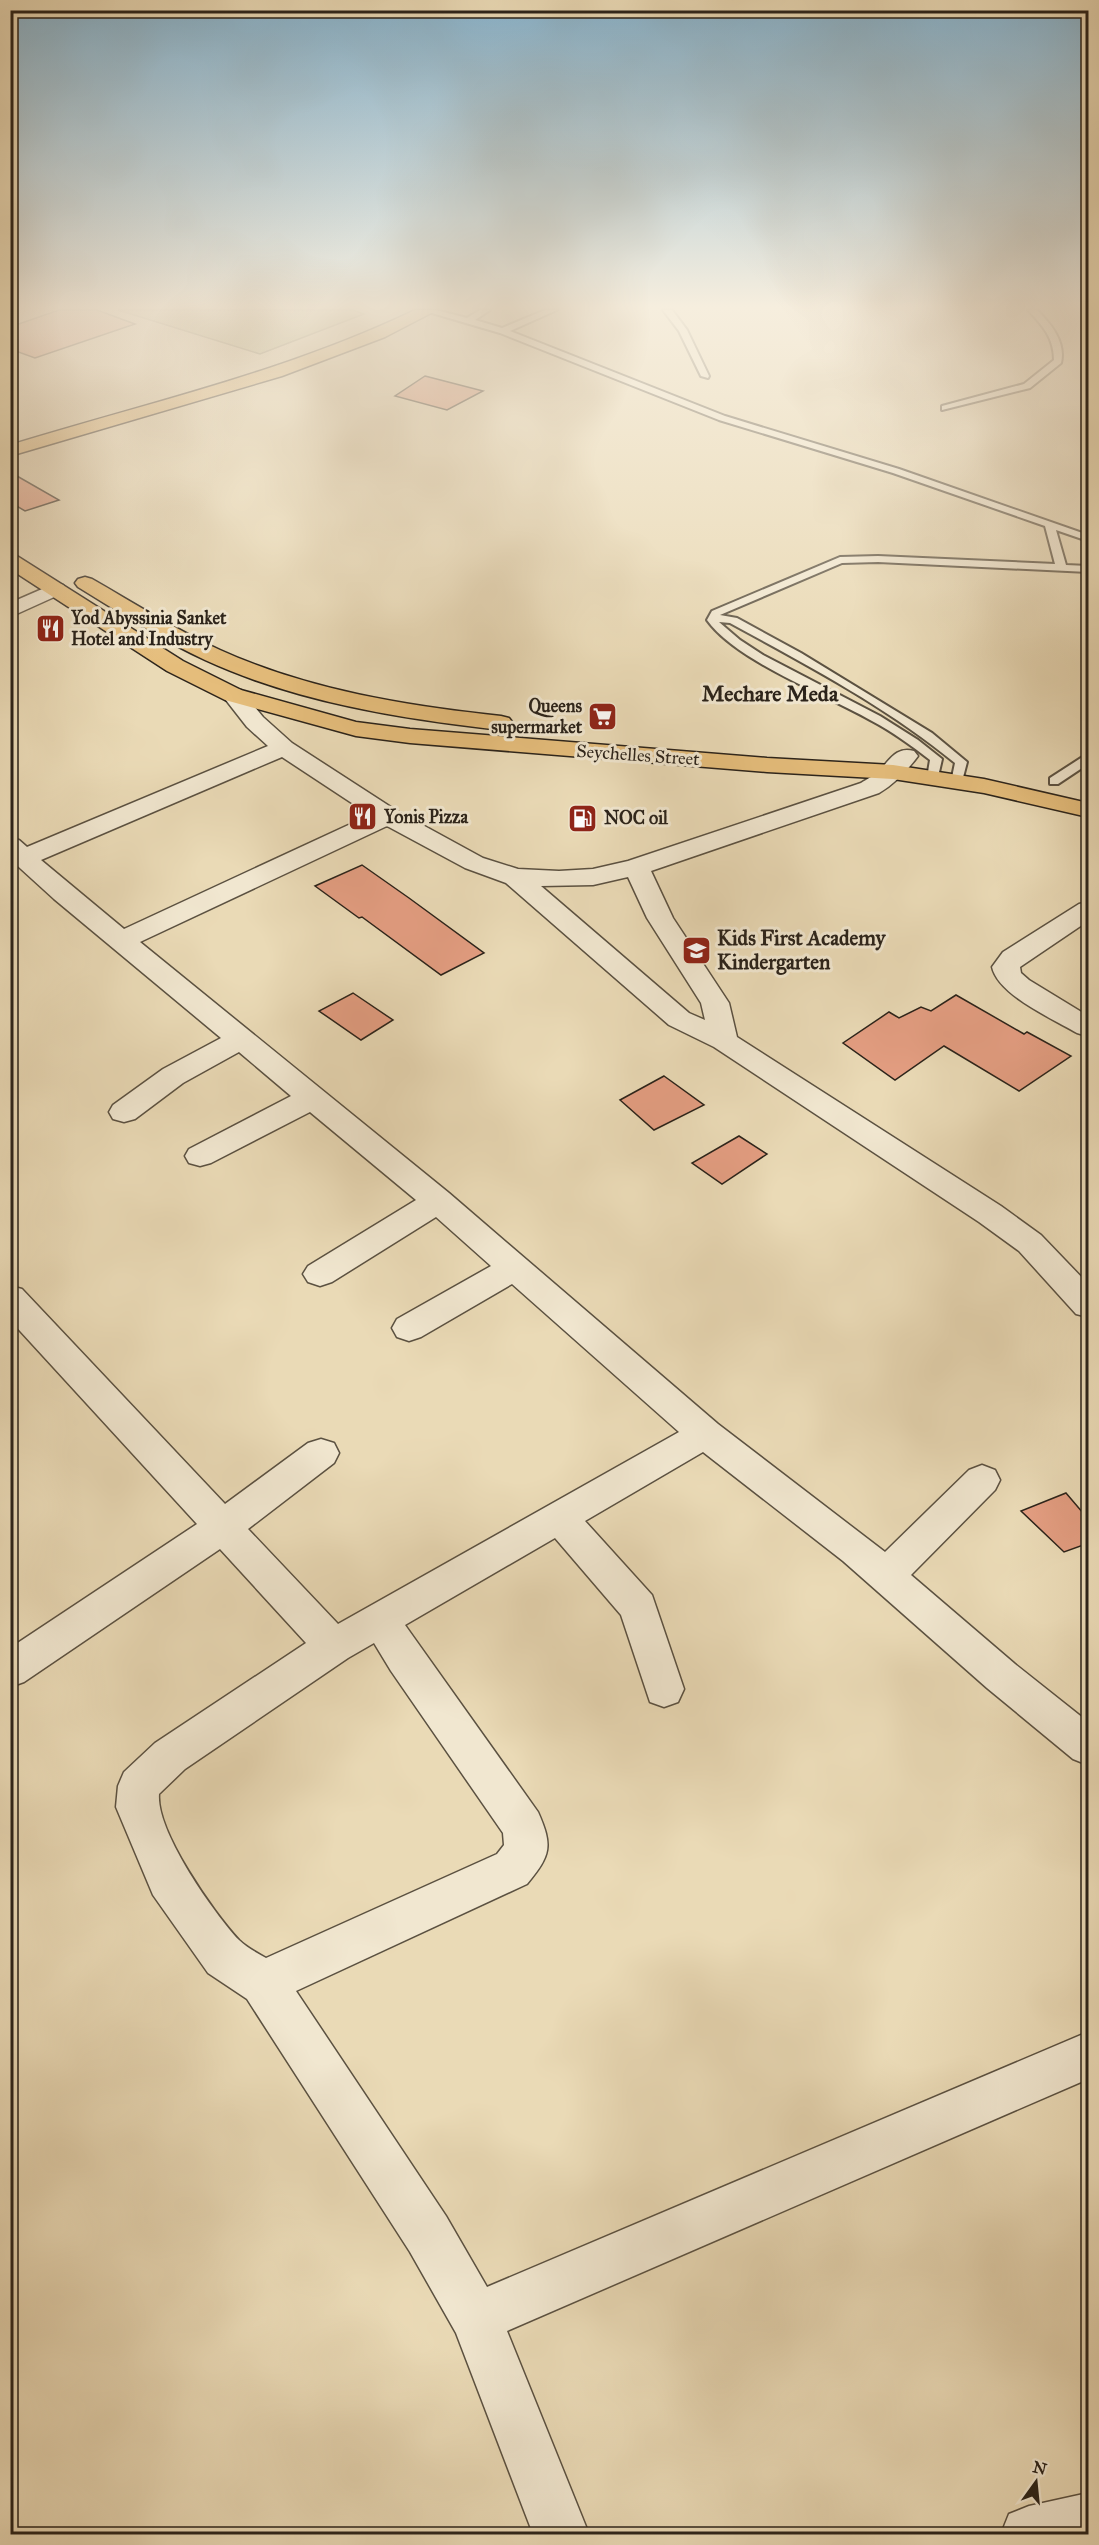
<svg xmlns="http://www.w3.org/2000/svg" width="1099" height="2545" viewBox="0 0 1099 2545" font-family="'IM FELL Great Primer',serif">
	<rect width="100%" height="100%" fill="#eadab6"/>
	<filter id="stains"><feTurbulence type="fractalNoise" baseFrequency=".00333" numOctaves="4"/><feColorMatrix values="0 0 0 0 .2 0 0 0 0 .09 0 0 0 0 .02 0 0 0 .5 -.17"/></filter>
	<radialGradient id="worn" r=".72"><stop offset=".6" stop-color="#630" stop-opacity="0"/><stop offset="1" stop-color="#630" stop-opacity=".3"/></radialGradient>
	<polygon fill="#bdbe89" stroke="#747052" stroke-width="1.5" points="118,310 353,310 364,314 260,354"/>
	<g fill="#e49e82" stroke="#2b231a" stroke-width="1.5">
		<polygon points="59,310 97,310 135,324 35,358 10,349 10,327"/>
		<polygon points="425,376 483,391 447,410 395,396"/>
		<polygon points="10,472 59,500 25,511 10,502"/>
		<polygon points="362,865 409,898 484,953 441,975 362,917 359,918 315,886"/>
		<polygon points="353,993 393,1020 361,1040 319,1011"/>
		<polygon points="956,995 1024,1034 1027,1032 1071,1056 1019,1091 944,1046 895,1080 843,1043 889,1012 899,1018 921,1007 931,1011"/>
		<polygon points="664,1076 704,1105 654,1130 620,1100"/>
		<polygon points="739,1136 767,1154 722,1184 692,1163"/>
		<polygon points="1066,1493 1089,1520 1089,1543 1064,1552 1021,1511"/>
	</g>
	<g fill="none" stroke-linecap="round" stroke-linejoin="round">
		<defs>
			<g id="lane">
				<path d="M436 310 467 318 480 310H490L475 320 502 328 545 310H557L510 331 725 416 899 469 1088 535V541L1056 530 1066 565 1088 566V572L878 562 842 563 720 615 737 618 801 653 932 733 967 762 961 785 957 786 951 782 955 763C887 707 807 665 730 623L719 622 740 640 763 655 880 716 918 740 942 759 937 781 933 782 927 778 930 760C912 746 893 732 872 721 827 695 736 661 707 620L712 611 840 557 878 556 1055 564 1045 526 893 473 719 420 500 333 425 311Z"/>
				<polygon points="663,310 672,310 687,330 709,376 708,378 701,376 679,331"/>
				<path d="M1028 310H1037C1051 324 1066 342 1061 363L1030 388 942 410V406L1024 384 1054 360C1054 338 1043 326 1028 310Z"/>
				<polygon points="1084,756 1088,756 1088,764 1058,784 1050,784 1050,778"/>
			</g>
			<g id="street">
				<polygon points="56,583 63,585 66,589 63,593 10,617 10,603"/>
				<path d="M233 688 241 690 263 717 292 743 397 811 483 858 518 869 559 871 593 869 628 861 861 783C867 779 874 776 878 772 890 760 896 746 914 751L918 756C907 771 894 784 879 793L651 871 673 918 729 1003 737 1037 1001 1206 1041 1235 1088 1284V1317L1076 1314 1019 1251 979 1222 714 1047 669 1025 506 883 465 868 387 826 140 942 449 1193 718 1424 885 1552 969 1470 982 1465 995 1470 1000 1480 995 1490 911 1575 1015 1664 1088 1722V1765L1073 1759 987 1688 843 1561 703 1452 585 1521 652 1595 684 1689 678 1702 664 1707 650 1702 621 1615 555 1538 405 1625 538 1812C553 1846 551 1855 527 1884L296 1991 446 2216 487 2287 1088 2032V2079L507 2331 589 2534H533L456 2333 410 2252 247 1999 208 1973 153 1895 116 1807 118 1786 124 1772 155 1743 306 1643 220 1549 24 1682 10 1687V1648L197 1524 10 1320V1286L22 1289 225 1504 308 1443 321 1439 334 1443 339 1453 334 1463 248 1529 338 1624 679 1432 512 1284 421 1337 409 1341 397 1337 392 1328 397 1319 491 1266 436 1217 332 1282 320 1286 308 1282 303 1274 308 1266 416 1200 310 1112 211 1163 200 1166 189 1163 185 1156 189 1149 291 1096 239 1052 183 1083 135 1119 124 1122 113 1119 109 1112 113 1105 163 1069 221 1038 54 899 10 859V838L19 840 27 847 268 746 247 727 222 695 225 690ZM282 757 370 815 124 929 41 860ZM628 877 647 918 701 1003 705 1020 689 1013 541 886 593 885ZM374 1643 391 1671 503 1833 504 1845 497 1854 266 1958C257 1953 246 1947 239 1940 213 1912 156 1831 159 1794L185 1769 348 1658Z"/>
				<path d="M1088 902V921L1020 967 1021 973 1029 980 1088 1016 1087 1036 1077 1033C1053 1019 998 995 992 967L1003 952 1079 904Z"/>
				<polygon points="1088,2493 1088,2534 1001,2534 1009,2514 1029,2506"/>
			</g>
			<g id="primary">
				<path d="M415 310H437L385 337 282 376 10 456V445C147 403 286 372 415 310Z"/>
				<polygon points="10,554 17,556 183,661 241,690 356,722 410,729 767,758 893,765 984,779 1088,803 1088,817 984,793 893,779 767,772 410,743 356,736 225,700 167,671 10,569"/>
				<path d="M85 577 92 579C134 603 176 630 220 650 308 690 406 706 501 716L509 718 513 723 509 728 501 730C401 719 296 702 205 660 160 639 119 612 78 587L75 583 78 579Z"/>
			</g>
		</defs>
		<use href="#lane" stroke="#5b5141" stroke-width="4"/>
		<use href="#street" stroke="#5b5141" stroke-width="3"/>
		<use href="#primary" stroke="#2b231a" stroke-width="3"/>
		<use href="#lane" fill="#f1e7d0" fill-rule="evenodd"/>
		<use href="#street" fill="#f1e7d0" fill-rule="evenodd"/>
		<use href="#primary" fill="#e5bd7b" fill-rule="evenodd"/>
	</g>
	<linearGradient id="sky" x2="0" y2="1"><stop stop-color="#88b6d2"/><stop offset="0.46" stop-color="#f6eede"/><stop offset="1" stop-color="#f6eede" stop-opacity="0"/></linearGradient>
	<rect width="1099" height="667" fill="url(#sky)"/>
	<defs>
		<symbol id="restaurant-square" viewBox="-11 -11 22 22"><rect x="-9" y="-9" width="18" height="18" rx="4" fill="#8f2418" stroke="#f1e7d0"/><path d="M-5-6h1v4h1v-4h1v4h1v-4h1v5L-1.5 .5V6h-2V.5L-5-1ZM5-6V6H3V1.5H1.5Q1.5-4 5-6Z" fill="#fff"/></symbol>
		<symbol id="supermarket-square" viewBox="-11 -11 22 22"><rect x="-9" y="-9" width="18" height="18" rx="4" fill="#8f2418" stroke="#f1e7d0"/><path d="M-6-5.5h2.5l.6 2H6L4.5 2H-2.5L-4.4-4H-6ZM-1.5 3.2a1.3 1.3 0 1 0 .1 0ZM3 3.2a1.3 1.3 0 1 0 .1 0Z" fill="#fff"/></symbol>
		<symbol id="fuel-square" viewBox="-11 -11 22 22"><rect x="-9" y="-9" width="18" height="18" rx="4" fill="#8f2418" stroke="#f1e7d0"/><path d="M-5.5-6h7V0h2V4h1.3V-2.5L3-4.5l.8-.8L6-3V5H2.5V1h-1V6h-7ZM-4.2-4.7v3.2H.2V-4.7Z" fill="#fff"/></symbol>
		<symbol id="school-square" viewBox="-11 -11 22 22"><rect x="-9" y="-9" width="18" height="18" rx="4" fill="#8f2418" stroke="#f1e7d0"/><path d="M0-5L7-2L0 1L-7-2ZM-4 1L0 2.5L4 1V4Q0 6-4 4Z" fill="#fff"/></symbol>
	</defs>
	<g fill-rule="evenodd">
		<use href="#restaurant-square" x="34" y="612" width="33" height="33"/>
		<use href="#supermarket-square" x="586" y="700" width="33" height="33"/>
		<use href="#restaurant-square" x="346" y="800" width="33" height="33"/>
		<use href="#fuel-square" x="566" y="802" width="33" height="33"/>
		<use href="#school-square" x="680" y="934" width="33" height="33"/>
	</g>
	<g text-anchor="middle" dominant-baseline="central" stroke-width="6" stroke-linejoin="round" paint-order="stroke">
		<g font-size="18" font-weight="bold" fill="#2b231a" stroke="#f1e7d0" text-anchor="start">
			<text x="71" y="618">Yod Abyssinia Sanket<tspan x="71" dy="21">Hotel and Industry</tspan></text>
			<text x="582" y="706" text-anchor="end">Queens<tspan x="582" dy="21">supermarket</tspan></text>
			<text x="384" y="817">Yonis Pizza</text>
			<text x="604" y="818">NOC oil</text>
		</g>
		<g font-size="18" fill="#2b231a" stroke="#f1e7d0">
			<text transform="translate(638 755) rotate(4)">Seychelles Street</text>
		</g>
		<g font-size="21" font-weight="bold" fill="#2b231a" stroke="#f1e7d0" text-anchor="start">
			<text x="717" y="938">Kids First Academy<tspan x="717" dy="24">Kindergarten</tspan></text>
		</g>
		<g font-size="22" font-weight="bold" fill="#2b231a" stroke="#f1e7d0">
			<text x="770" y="693">Mechare Meda</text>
		</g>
	</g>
	<rect width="1099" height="2545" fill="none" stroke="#eadab6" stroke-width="36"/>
	<rect x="12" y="12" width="1075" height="2521" fill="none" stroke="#2b231a" stroke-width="3"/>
	<rect x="18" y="18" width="1063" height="2509" fill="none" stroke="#2b231a" stroke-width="1.5"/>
	<g transform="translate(1036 2482) rotate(15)" stroke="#f1e7d0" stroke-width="4.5" paint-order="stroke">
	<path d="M0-4.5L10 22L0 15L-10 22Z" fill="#2b231a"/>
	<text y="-9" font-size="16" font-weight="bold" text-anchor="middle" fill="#2b231a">N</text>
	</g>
	<rect width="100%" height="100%" filter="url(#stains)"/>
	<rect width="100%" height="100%" fill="url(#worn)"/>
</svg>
